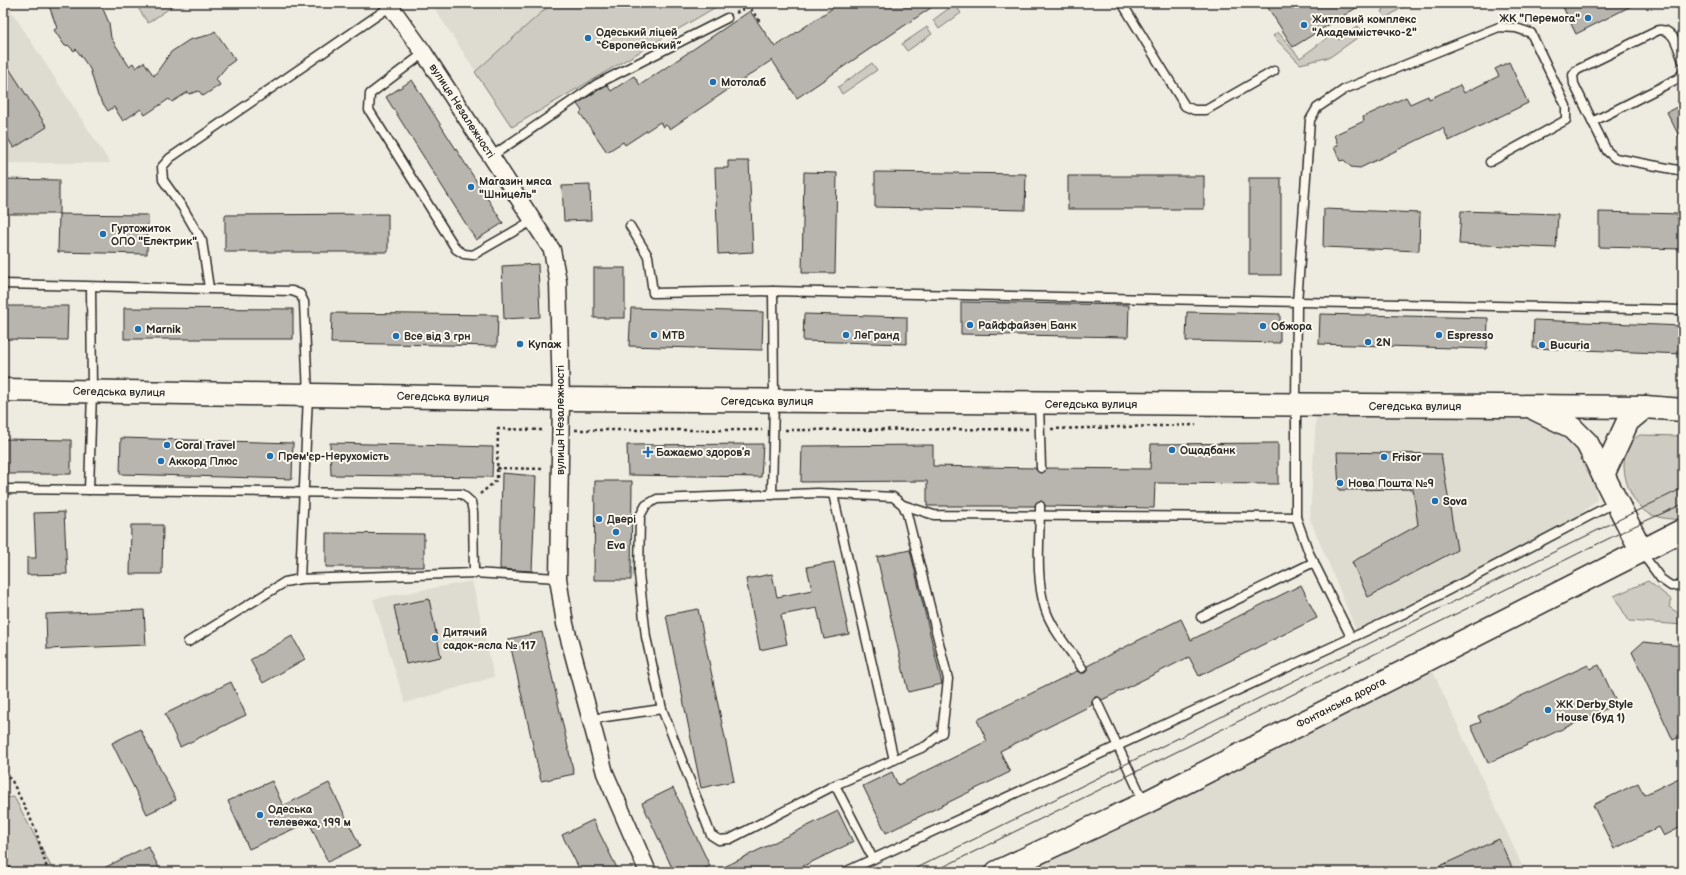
<svg xmlns="http://www.w3.org/2000/svg" width="1686" height="875" viewBox="0 0 1686 875" font-family="'Balsamiq Sans',sans-serif">
	<rect width="100%" height="100%" fill="#eeebe0"/>
	<filter id="ink" filterUnits="userSpaceOnUse"><feTurbulence type="fractalNoise" baseFrequency=".025" numOctaves="2"/><feDisplacementMap in="SourceGraphic" scale="8" xChannelSelector="R" yChannelSelector="G"/><feConvolveMatrix kernelMatrix="1 2 1 2 8 2 1 2 1" color-interpolation-filters="sRGB"/></filter>
	<g filter="url(#ink)">
		<g fill="#dedbd1">
			<polygon points="3,3 6,3 110,163 3,163"/>
			<polygon points="431,3 720,3 721,4 512,127"/>
			<polygon points="1526,413 1570,439 1594,479 1597,500 1564,528 1357,632 1310,519 1316,416"/>
			<polygon points="472,581 494,677 405,703 373,599"/>
			<polygon points="1430,665 1525,872 1003,872"/>
		</g>
		<g fill="#cecbc2" stroke="#7c7b76">
			<polygon points="135,3 177,3 148,23"/>
			<polygon points="552,3 720,3 721,4 512,127 475,72"/>
			<polygon points="1393,3 1409,3 1386,18 1381,11"/>
			<polygon points="955,4 961,13 939,29 933,20"/>
			<polygon points="1358,26 1364,33 1330,57 1300,64 1273,36 1278,32 1300,58 1334,33 1339,40"/>
			<polygon points="927,27 932,34 907,51 902,44"/>
			<polygon points="872,63 877,70 842,94 838,87"/>
			<path d="M1640 435 1683 436V519C1673 520 1658 518 1649 514 1626 502 1611 449 1640 435Z"/>
			<polygon points="1648,581 1672,600 1669,607 1683,616 1683,625 1629,621 1614,596"/>
			<polygon points="14,797 54,872 3,872 3,798"/>
		</g>
		<g fill="#b8b5ae" stroke="#2b2b2b">
			<polygon points="48,3 98,3 103,9 109,23 111,38 129,66 133,63 136,68 144,62 154,76 171,52 189,40 209,35 215,31 235,60 227,66 216,79 220,85 203,96 199,91 189,94 188,92 172,102 169,99 145,115 141,109 123,121 114,107 108,111 98,96 90,69 76,49 74,51 68,45 65,46 54,30 57,28"/>
			<polygon points="840,3 938,3 797,98 772,60 670,129 666,125 663,127 660,122 625,145 623,142 607,152 580,113 582,111 577,104 600,89 607,85 611,91 634,76 640,85 750,11 775,47"/>
			<polygon points="1265,3 1364,3 1293,47"/>
			<polygon points="1561,3 1637,3 1576,34"/>
			<polygon points="3,59 47,127 14,148 3,131"/>
			<polygon points="1509,62 1528,103 1449,141 1443,128 1360,168 1351,167 1344,160 1340,161 1334,147 1338,145 1334,135 1364,121 1363,117 1406,97 1410,104 1428,96 1429,99 1460,85 1464,93 1499,76 1495,69"/>
			<polygon points="412,80 503,223 476,240 386,97"/>
			<polygon points="1683,104 1683,144 1667,112"/>
			<polygon points="728,161 749,161 753,252 718,254 715,168 728,168"/>
			<polygon points="804,172 837,173 835,273 802,273"/>
			<polygon points="875,172 1026,174 1025,210 875,207"/>
			<rect x="1068" y="176" width="136" height="33"/>
			<rect x="1249" y="178" width="32" height="97"/>
			<polygon points="3,179 59,180 59,214 3,214"/>
			<polygon points="590,185 591,220 564,221 562,186"/>
			<polygon points="1324,209 1420,213 1419,251 1323,247"/>
			<polygon points="1461,211 1558,214 1556,248 1459,244"/>
			<polygon points="1599,212 1683,214 1683,249 1599,247"/>
			<polygon points="59,214 148,215 147,254 58,252"/>
			<polygon points="388,214 388,252 225,252 225,215"/>
			<polygon points="538,264 540,317 504,319 502,266"/>
			<rect x="594" y="268" width="31" height="50"/>
			<polygon points="961,302 1129,305 1128,337 961,334"/>
			<polygon points="3,306 68,306 67,340 3,339"/>
			<polygon points="124,308 293,309 293,339 124,339"/>
			<polygon points="631,308 763,312 762,350 629,346"/>
			<polygon points="1187,312 1280,314 1280,343 1186,341"/>
			<polygon points="332,313 498,315 497,346 331,343"/>
			<polygon points="804,314 907,317 907,344 803,341"/>
			<polygon points="1320,314 1488,318 1487,349 1319,344"/>
			<polygon points="1534,320 1683,326 1683,354 1533,348"/>
			<polygon points="121,438 293,443 292,479 120,474"/>
			<polygon points="3,439 71,440 71,474 3,474"/>
			<polygon points="330,443 493,447 492,477 331,475"/>
			<polygon points="1278,443 1278,484 1155,483 1154,508 1045,506 1043,502 1040,501 1036,503 1035,506 927,506 927,481 801,482 802,446 933,445 933,466 1035,468 1037,471 1041,473 1044,472 1046,468 1150,469 1151,444"/>
			<polygon points="763,444 761,477 628,475 627,445"/>
			<polygon points="1337,452 1441,454 1457,550 1368,597 1352,562 1418,525 1413,489 1339,490"/>
			<polygon points="502,473 536,476 532,571 500,569"/>
			<polygon points="595,481 632,481 631,580 594,580"/>
			<polygon points="64,512 67,574 27,575 27,558 36,558 34,513"/>
			<polygon points="131,525 163,525 162,574 130,574"/>
			<polygon points="326,533 424,534 424,567 326,567"/>
			<polygon points="910,550 942,684 908,692 877,557"/>
			<polygon points="834,562 849,634 824,639 817,608 781,615 787,644 760,650 746,579 772,574 777,597 812,590 807,567"/>
			<polygon points="1301,585 1317,618 1199,676 1189,657 1102,700 1098,697 1094,697 1092,701 1092,705 1000,751 1010,772 886,833 863,786 892,772 898,785 987,741 977,720 1077,671 1080,673 1085,673 1087,670 1087,666 1181,619 1191,640"/>
			<polygon points="429,599 441,657 406,664 394,606"/>
			<polygon points="698,609 734,781 701,788 666,615"/>
			<polygon points="144,610 146,645 47,649 46,614"/>
			<polygon points="542,632 574,774 541,781 509,639"/>
			<polygon points="292,636 305,659 263,683 250,660"/>
			<polygon points="1643,642 1683,646 1683,735 1673,740 1632,652"/>
			<polygon points="1588,665 1590,669 1599,665 1617,704 1488,763 1471,726 1481,722 1478,716"/>
			<polygon points="231,682 246,715 180,747 165,714"/>
			<polygon points="140,729 176,800 147,814 112,743"/>
			<polygon points="1683,776 1683,826 1664,836 1659,827 1614,849 1593,805 1638,783 1644,795"/>
			<polygon points="272,781 283,806 329,783 360,846 328,862 309,822 249,849 228,801"/>
			<polygon points="673,788 710,866 696,872 674,872 642,803"/>
			<polygon points="838,811 853,842 791,872 714,872"/>
			<polygon points="593,820 619,872 581,872 562,835"/>
			<polygon points="1499,839 1514,872 1427,872"/>
			<polygon points="148,846 161,872 96,872"/>
		</g>
		<g fill="none" stroke-linecap="round" stroke-linejoin="round">
			<defs>
				<g id="service">
					<polyline points="1122,3 1185,106 1194,110 1206,110 1274,71"/>
					<polyline points="424,53 370,94 369,110 456,249 464,254 473,255 532,221"/>
					<path d="M1683 61C1677 47 1675 29 1659 30L1577 70 1573 75 1574 84 1607 151 1615 158 1683 171"/>
					<polyline points="1592,122 1679,78 1683,72"/>
					<polyline points="492,156 597,84 727,18"/>
					<polyline points="630,226 648,256 653,293 773,291 1683,310"/>
					<polyline points="3,284 292,291 300,294 304,302 308,395 300,579"/>
					<polyline points="209,288 202,241 183,208 163,180 162,167 170,158 391,6"/>
					<polyline points="1039,404 1041,468"/>
					<polyline points="3,489 462,494 471,502 473,512 474,573"/>
					<polyline points="89,490 92,391 91,287"/>
					<polygon points="818,493 893,497 903,505 907,514 948,679 942,733 926,746 835,785 730,839 719,840 711,835 662,709 646,637 639,574 640,516 646,505 657,499"/>
					<polyline points="833,494 894,760"/>
					<polyline points="772,495 774,401 773,291"/>
					<polyline points="903,505 934,515 1296,517"/>
					<path d="M1040 506C1040 539 1035 576 1045 608 1051 628 1070 650 1082 668"/>
					<polyline points="1642,553 1661,579 1671,586 1683,585"/>
					<polyline points="1201,617 1314,562"/>
					<polyline points="1351,637 1309,553 1296,517 1296,405 1297,303 1310,120 1317,108 1345,89 1499,27 1516,28 1531,33 1566,106 1566,120 1490,162"/>
					<polyline points="188,642 285,582 300,579 474,573 558,578"/>
					<polyline points="1097,702 1144,802"/>
					<polyline points="591,719 662,709"/>
					<polyline points="835,785 873,859"/>
					<polyline points="845,872 1405,613 1616,502"/>
				</g>
				<polyline id="minor" points="388,3 424,53 552,250 558,281 561,399 558,578 565,624 605,773 648,872"/>
				<g id="secondary">
					<polyline points="3,390 561,399 1645,407 1683,410"/>
					<polyline points="1535,409 1570,426 1587,443 1641,550"/>
					<polyline points="1603,475 1628,421 1645,407"/>
					<polyline points="997,872 1145,803 1683,530"/>
				</g>
			</defs>
			<use href="#service" stroke="#2b2b2b" stroke-width="11"/>
			<use href="#minor" stroke="#2b2b2b" stroke-width="19"/>
			<use href="#secondary" stroke="#2b2b2b" stroke-width="25"/>
			<g stroke="#2b2b2b" stroke-width="2.5" stroke-dasharray="3 3" stroke-linecap="butt">
				<polyline points="736,13 749,6 760,22"/>
				<polyline points="1051,429 1196,425"/>
				<polyline points="575,430 762,430"/>
				<polyline points="785,430 1028,429"/>
				<polyline points="497,468 545,469"/>
				<polyline points="480,494 497,480 498,429 544,430"/>
				<polyline points="4,772 12,781 35,828 48,872"/>
				<polyline points="3,865 20,872"/>
			</g>
			<use href="#service" stroke="#fbf7ec" stroke-width="8"/>
			<use href="#minor" stroke="#fbf7ec" stroke-width="16"/>
			<use href="#secondary" stroke="#fbf7ec" stroke-width="22"/>
			<g stroke="#2b2b2b" stroke-width="1">
				<polyline points="908,872 1683,488"/>
				<polyline points="933,872 1630,528 1683,504"/>
			</g>
		</g>
	</g>
	<g fill="#1f6fb2" stroke="#fbf7ec" stroke-width="1.5">
		<circle cx="1588" cy="18" r="4"/>
		<circle cx="1304" cy="25" r="4"/>
		<circle cx="588" cy="38" r="4"/>
		<circle cx="713" cy="82" r="4"/>
		<circle cx="471" cy="187" r="4"/>
		<circle cx="103" cy="234" r="4"/>
		<circle cx="970" cy="325" r="4"/>
		<circle cx="1263" cy="326" r="4"/>
		<circle cx="138" cy="329" r="4"/>
		<circle cx="654" cy="335" r="4"/>
		<circle cx="846" cy="335" r="4"/>
		<circle cx="1439" cy="335" r="4"/>
		<circle cx="396" cy="336" r="4"/>
		<circle cx="1368" cy="342" r="4"/>
		<circle cx="520" cy="344" r="4"/>
		<circle cx="1542" cy="345" r="4"/>
		<circle cx="167" cy="445" r="4"/>
		<circle cx="1172" cy="450" r="4"/>
		<path d="M646 446h4v4h4v4h-4v4h-4v-4h-4v-4h4z"/>
		<circle cx="270" cy="456" r="4"/>
		<circle cx="1384" cy="457" r="4"/>
		<circle cx="161" cy="461" r="4"/>
		<circle cx="1340" cy="483" r="4"/>
		<circle cx="1435" cy="501" r="4"/>
		<circle cx="599" cy="519" r="4"/>
		<circle cx="616" cy="532" r="4"/>
		<circle cx="435" cy="638" r="4"/>
		<circle cx="1548" cy="710" r="4"/>
		<circle cx="260" cy="815" r="4"/>
	</g>
	<g text-anchor="middle" dominant-baseline="central" stroke-width="4" stroke-linejoin="round" paint-order="stroke">
		<g font-size="11" font-weight="bold" fill="#2b2b2b" stroke="#fbf7ec" text-anchor="start">
			<text x="1580" y="18" text-anchor="end">ЖК "Перемога"</text>
			<text x="1312" y="19">Житловий комплекс<tspan x="1312" dy="13">"Академмістечко-2"</tspan></text>
			<text x="596" y="32">Одеський ліцей<tspan x="596" dy="13">“Європейський”</tspan></text>
			<text x="721" y="82">Мотолаб</text>
			<text x="479" y="181">Магазин мяса<tspan x="479" dy="13">"Шницель"</tspan></text>
			<text x="111" y="228">Гуртожиток<tspan x="111" dy="13">ОПО "Електрик"</tspan></text>
			<text x="978" y="325">Райффайзен Банк</text>
			<text x="1271" y="326">Обжора</text>
			<text x="146" y="329">Marnik</text>
			<text x="662" y="335">МТВ</text>
			<text x="854" y="335">ЛеГранд</text>
			<text x="1447" y="335">Espresso</text>
			<text x="404" y="336">Все від 3 грн</text>
			<text x="1376" y="342">2N</text>
			<text x="528" y="344">Купаж</text>
			<text x="1550" y="345">Bucuria</text>
			<text x="175" y="445">Coral Travel</text>
			<text x="1180" y="450">Ощадбанк</text>
			<text x="656" y="452">Бажаємо здоровʼя</text>
			<text x="278" y="456">Прем'єр-Нерухомість</text>
			<text x="1392" y="457">Frisor</text>
			<text x="169" y="461">Аккорд Плюс</text>
			<text x="1348" y="483">Нова Пошта №9</text>
			<text x="1443" y="501">Sova</text>
			<text x="607" y="519">Двері</text>
			<text x="616" y="545" text-anchor="middle">Eva</text>
			<text x="443" y="632">Дитячий<tspan x="443" dy="13">садок-ясла № 117</tspan></text>
			<text x="1556" y="704">ЖК Derby Style<tspan x="1556" dy="13">House (буд 1)</tspan></text>
			<text x="268" y="809">Одеська<tspan x="268" dy="13">телевежа, 199 м</tspan></text>
		</g>
		<g font-size="11" fill="#2b2b2b" stroke="#fbf7ec">
			<text transform="translate(462 111) rotate(57)">вулиця Незалежності</text>
			<text transform="translate(119 392) rotate(1)">Сегедська вулиця</text>
			<text transform="translate(443 397) rotate(1)">Сегедська вулиця</text>
			<text x="767" y="401">Сегедська вулиця</text>
			<text x="1091" y="404">Сегедська вулиця</text>
			<text x="1415" y="406">Сегедська вулиця</text>
			<text transform="translate(560 420) rotate(-90)">вулиця Незалежності</text>
			<text transform="translate(1341 703) rotate(-27)">Фонтанська дорога</text>
		</g>
	</g>
	<rect width="1686" height="875" fill="none" stroke="#fbf7ec" stroke-width="16"/>
	<rect x="8" y="8" width="1670" height="859" fill="none" stroke="#2b2b2b" stroke-width="1.5" filter="url(#ink)"/>
</svg>
